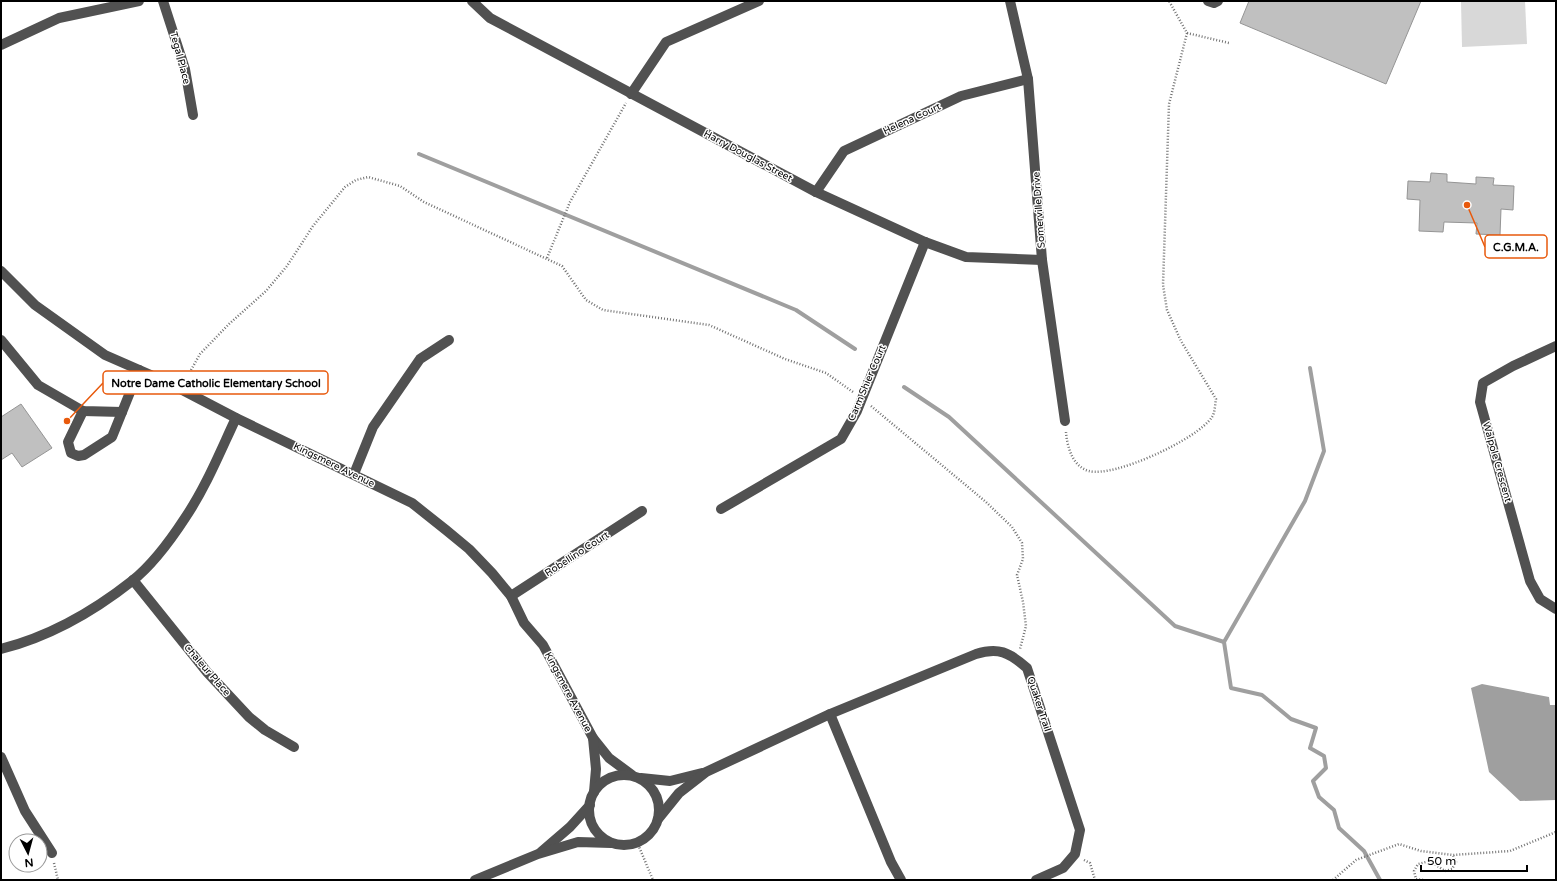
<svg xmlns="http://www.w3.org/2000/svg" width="1557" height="881" viewBox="0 0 1557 881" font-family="'Varela Round',sans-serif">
	<rect width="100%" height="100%" fill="#fff"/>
	<polygon fill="#d8d8d8" points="1461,1 1525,1 1527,44 1462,47"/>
	<polygon fill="#9f9f9f" points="1482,684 1549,697 1550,705 1556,705 1556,800 1520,801 1489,772 1471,688"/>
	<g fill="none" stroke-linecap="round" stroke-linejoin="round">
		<g stroke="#9f9f9f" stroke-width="4">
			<polyline points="419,154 796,310 855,349"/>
			<polyline points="1310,368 1324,451 1305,501 1224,642 1231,688 1262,695 1291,719 1316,728 1310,748 1324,756 1326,768 1313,781 1319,797 1334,810 1339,828 1364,851 1380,880"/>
			<polyline points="904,387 949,417 1175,626 1224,642"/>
		</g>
	</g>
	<g fill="#c0c0c0" stroke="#959595">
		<polygon points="1249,1 1421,1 1386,84 1240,23"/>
		<polygon points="1431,173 1447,174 1447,182 1476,184 1476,177 1494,178 1493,185 1514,186 1513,210 1501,209 1500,235 1476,234 1477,223 1444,222 1443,232 1419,231 1420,200 1407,199 1408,181 1430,182"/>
		<polygon points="21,404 52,448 22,467 12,453 1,460 1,417"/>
	</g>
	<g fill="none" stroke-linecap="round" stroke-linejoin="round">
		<g stroke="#737373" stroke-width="2.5" stroke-dasharray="1 2" stroke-linecap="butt">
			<polyline points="1187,33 1229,43"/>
			<polyline points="547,258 570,202 626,103"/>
			<polyline points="191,370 200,354 229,324 266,291 287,266 313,226 345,187 356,180 368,177 400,186 424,202 562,266 586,300 603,310 709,325 785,359 826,373 853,392"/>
			<polyline points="871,406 986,502 1012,527 1022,543 1023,559 1017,575 1023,602 1026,626 1020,649"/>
			<path d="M1066 432C1067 447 1073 467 1089 471 1114 478 1198 439 1212 417 1215 413 1215 404 1216 399L1181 341 1167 310 1163 285 1169 104 1187 33 1169 1"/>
			<polyline points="637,842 653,880"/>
			<polyline points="1084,860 1090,863 1095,880"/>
			<polyline points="54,863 58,880"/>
			<polyline points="1333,880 1356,860 1399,844 1421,851 1453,855 1510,851 1556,832"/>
			<polyline points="1423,880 1416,879 1414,871 1418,864 1430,861 1445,871 1452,869 1456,862 1453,855"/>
		</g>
		<g stroke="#515151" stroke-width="10">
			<polyline points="163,1 185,69 193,115"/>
			<polyline points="472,1 490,18 816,192 925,242 966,257 1042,260"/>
			<polyline points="1010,1 1028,79 1042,260 1065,421"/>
			<polyline points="1208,1 1214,3 1218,1"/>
			<polyline points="1,45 59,18 139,1"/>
			<polyline points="631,94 666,42 759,1"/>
			<polyline points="816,192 844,151 961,96 1028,79"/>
			<polyline points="1,271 35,305 105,355 169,383 236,418 412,503 446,530 469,549 492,573 511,596 524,623 543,645 593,738 609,758 632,775"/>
			<polyline points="1,340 38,385 83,411 122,412"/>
			<polyline points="1556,346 1513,366 1483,383 1480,402 1530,581 1540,599 1556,609"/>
			<polyline points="83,411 68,442 71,453 78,456 84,455 112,437 139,370"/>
			<polyline points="354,474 373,427 420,359 449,340"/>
			<polyline points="721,509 841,439 857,411 925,242"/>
			<polyline points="133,580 207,672 249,717 265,730 294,747"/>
			<polyline points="511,596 642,511"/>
			<path d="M1 649C48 637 94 611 132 581 151 566 172 538 185 518 206 487 220 452 236 418"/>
			<polyline points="830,714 891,862 901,880"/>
			<polyline points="593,738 596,769 594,792"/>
			<polyline points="1,757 25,811 52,853"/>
			<circle cx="624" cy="810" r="35"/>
			<polyline points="641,778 670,781 702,773"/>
			<path d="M658 819 679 793 706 772 830 714 976 654C998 647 1009 652 1027 668L1080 830 1075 854 1063 868 1036 880"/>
			<polyline points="541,852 570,827 590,805"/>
			<polyline points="475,880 538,854 578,842 611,843"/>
		</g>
	</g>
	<g text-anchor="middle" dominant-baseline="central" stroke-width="3" stroke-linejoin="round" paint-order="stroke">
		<g font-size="10" fill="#000" stroke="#fff">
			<text transform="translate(180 58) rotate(75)">Tegal Place</text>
			<text transform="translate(912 119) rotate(-25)">Helena Court</text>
			<text transform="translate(748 156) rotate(28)">Harry Douglas Street</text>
			<text transform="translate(1039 210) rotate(-94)">Somerville Drive</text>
			<text transform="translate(867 383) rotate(-67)">Carm Shier Court</text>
			<text transform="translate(1497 462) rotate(74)">Walpole Crescent</text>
			<text transform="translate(334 465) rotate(26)">Kingsmere Avenue</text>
			<text transform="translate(577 554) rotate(-33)">Robellino Court</text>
			<text transform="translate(207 670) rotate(49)">Chaleur Place</text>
			<text transform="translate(568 692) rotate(62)">Kingsmere Avenue</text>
			<text transform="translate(1039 704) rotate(72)">Quaker Trail</text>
		</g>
	</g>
	<path fill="none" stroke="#e8590c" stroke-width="1.5" d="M1467 205L1485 247M67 421L103 383"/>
	<g fill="#e8590c" stroke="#fff" stroke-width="1.5">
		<circle cx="1467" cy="205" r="4"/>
		<circle cx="67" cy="421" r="4"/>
	</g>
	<g fill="#fff" stroke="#e8590c" stroke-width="1.5">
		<rect x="1485" y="235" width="62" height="23" rx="4"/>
		<rect x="103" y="371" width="225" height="23" rx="4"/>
	</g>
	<g font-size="11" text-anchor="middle" font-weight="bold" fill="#000">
		<text x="1516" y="251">C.G.M.A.</text>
		<text x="216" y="387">Notre Dame Catholic Elementary School</text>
	</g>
	<rect width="1557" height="881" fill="none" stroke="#000000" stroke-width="4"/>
	<g transform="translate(28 853) rotate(174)"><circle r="19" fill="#ffffff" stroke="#999999"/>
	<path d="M0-3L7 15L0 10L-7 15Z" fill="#000000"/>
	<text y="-6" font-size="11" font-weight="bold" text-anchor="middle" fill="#000000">N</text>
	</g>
	<path d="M1421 865v6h106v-6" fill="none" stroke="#000000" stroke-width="2"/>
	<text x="1427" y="865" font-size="12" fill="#000000" stroke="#ffffff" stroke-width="3" paint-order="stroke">50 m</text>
</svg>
